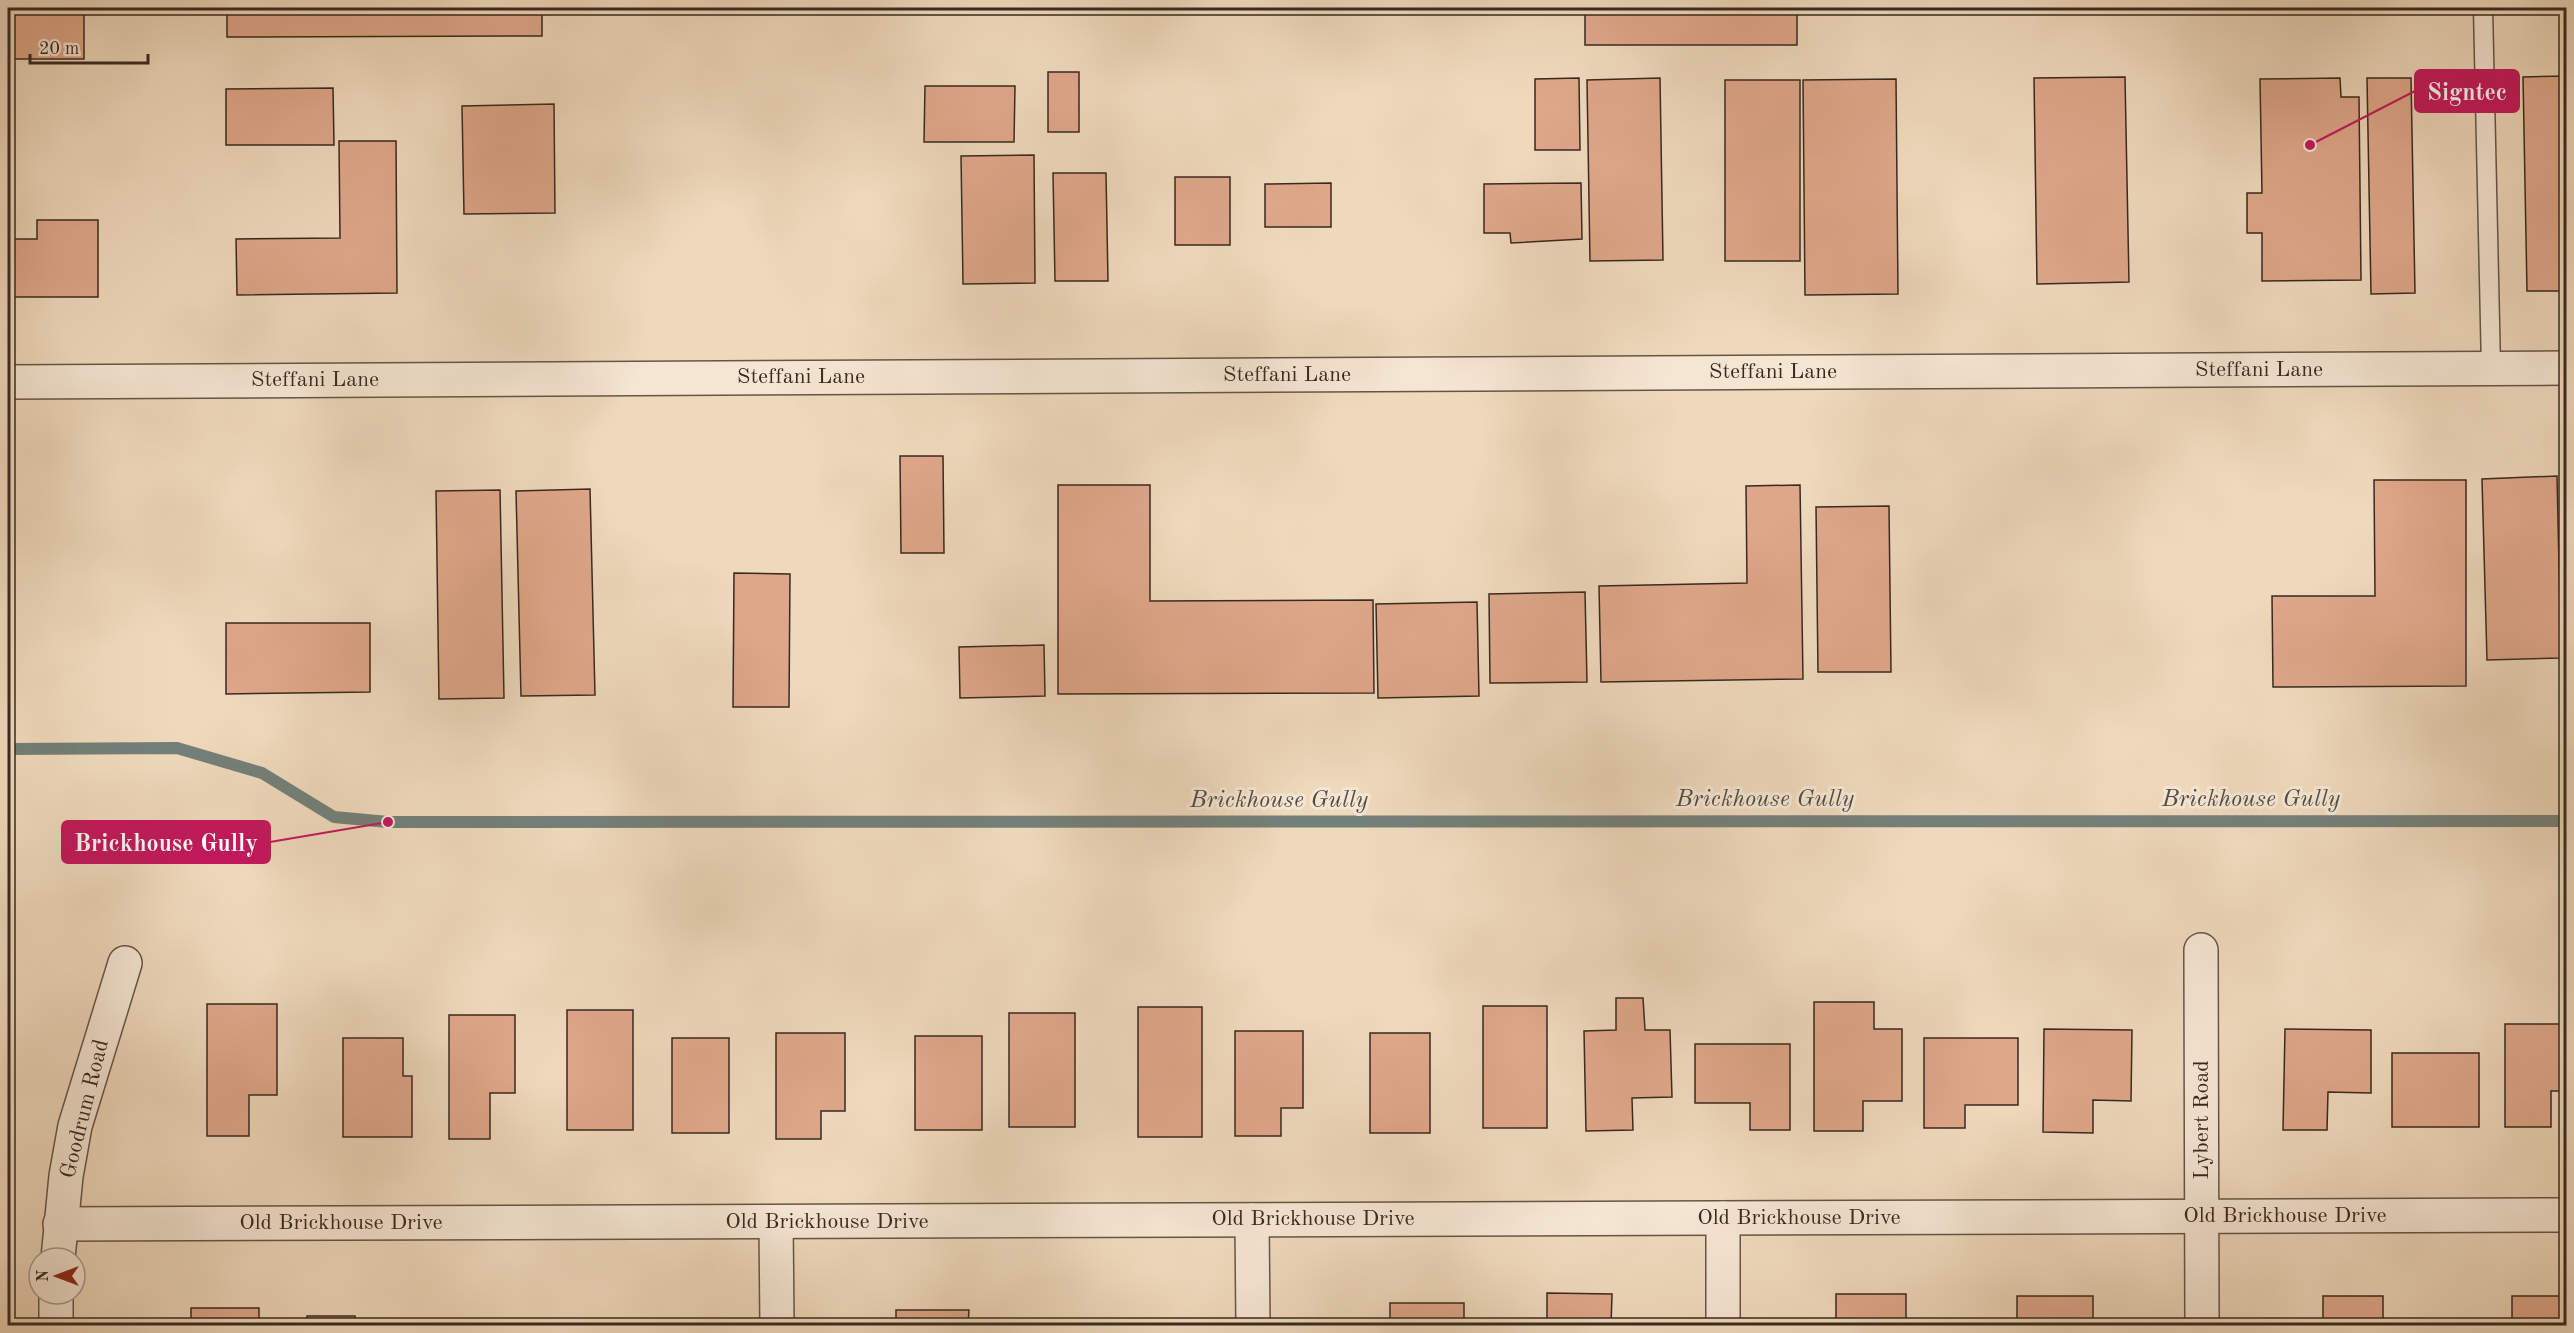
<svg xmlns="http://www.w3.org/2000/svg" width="2574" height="1333" viewBox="0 0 2574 1333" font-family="'Old Standard TT',serif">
	<rect width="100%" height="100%" fill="#efd9bc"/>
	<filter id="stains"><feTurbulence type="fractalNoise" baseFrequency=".00333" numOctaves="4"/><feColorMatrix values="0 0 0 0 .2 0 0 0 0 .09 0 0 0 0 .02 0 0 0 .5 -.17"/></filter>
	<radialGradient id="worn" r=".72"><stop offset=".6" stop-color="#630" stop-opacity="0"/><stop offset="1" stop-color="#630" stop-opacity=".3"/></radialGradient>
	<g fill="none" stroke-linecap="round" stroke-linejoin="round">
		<polyline stroke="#738079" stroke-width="12" points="8,749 177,748 262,773 334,817 388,822 2566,821"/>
	</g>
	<g fill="#dfa78a" stroke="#392920" stroke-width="1.5">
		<rect x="8" y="8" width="76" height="51"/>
		<polygon points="227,8 542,8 542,36 227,37"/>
		<rect x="1585" y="8" width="212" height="37"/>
		<rect x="1048" y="72" width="31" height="60"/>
		<polygon points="2566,76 2566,291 2527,291 2523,77"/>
		<polygon points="2125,77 2129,282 2037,284 2034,78"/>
		<polygon points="1579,78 1580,150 1535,150 1535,79"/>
		<polygon points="1660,78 1663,260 1590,261 1587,80"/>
		<polygon points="2340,78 2341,97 2359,97 2361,280 2262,281 2262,233 2247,233 2247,193 2262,193 2260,79"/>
		<polygon points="2367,78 2411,78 2415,293 2371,294"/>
		<polygon points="1896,79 1898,294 1805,295 1803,80"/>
		<rect x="1725" y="80" width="75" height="181"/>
		<polygon points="925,86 1015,86 1014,142 924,142"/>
		<polygon points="333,88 334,145 226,145 226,89"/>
		<polygon points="554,104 555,213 464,214 462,106"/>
		<polygon points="339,141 396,141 397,293 237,295 236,239 340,238"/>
		<polygon points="1034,155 1035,283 963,284 961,156"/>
		<polygon points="1053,173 1106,173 1108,281 1055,281"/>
		<rect x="1175" y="177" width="55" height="68"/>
		<polygon points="1331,183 1331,227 1265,227 1265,184"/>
		<polygon points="1581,183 1582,239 1511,243 1510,233 1484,233 1484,184"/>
		<polygon points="37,220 98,220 98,297 8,297 8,239 37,239"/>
		<polygon points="900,456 943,456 944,553 901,553"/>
		<polygon points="2557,476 2561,658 2487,660 2482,479"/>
		<polygon points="2374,480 2466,480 2466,686 2273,687 2272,596 2375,596"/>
		<polygon points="1058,485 1150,485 1150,601 1373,600 1374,693 1058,694"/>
		<polygon points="1800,485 1803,679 1601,682 1599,586 1747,583 1746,486"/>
		<polygon points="590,489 595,695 521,696 516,491"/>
		<polygon points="500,490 504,698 439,699 436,491"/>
		<polygon points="1889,506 1891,672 1818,672 1816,507"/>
		<polygon points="734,573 790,574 789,707 733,707"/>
		<polygon points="1585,592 1587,682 1490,683 1489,594"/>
		<polygon points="1477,602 1479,696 1378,698 1376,604"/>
		<polygon points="226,623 370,623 370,692 226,694"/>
		<polygon points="1044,645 1045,696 960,698 959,647"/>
		<polygon points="1616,998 1643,998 1645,1030 1670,1030 1672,1097 1632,1098 1633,1130 1586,1131 1584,1031 1616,1030"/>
		<polygon points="1814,1002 1874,1002 1874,1029 1902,1029 1902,1101 1863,1101 1863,1131 1814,1131"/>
		<polygon points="207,1004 277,1004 277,1095 249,1095 249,1136 207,1136"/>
		<rect x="1483" y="1006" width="64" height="122"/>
		<rect x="1138" y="1007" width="64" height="130"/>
		<rect x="567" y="1010" width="66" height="120"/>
		<rect x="1009" y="1013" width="66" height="114"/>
		<polygon points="449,1015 515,1015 515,1093 490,1093 490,1139 449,1139"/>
		<polygon points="2505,1024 2566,1024 2566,1091 2551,1091 2551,1127 2505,1127"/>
		<polygon points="2044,1029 2132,1030 2131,1101 2093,1100 2093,1133 2043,1132"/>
		<polygon points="2285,1029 2371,1030 2371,1093 2328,1092 2327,1130 2283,1130"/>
		<polygon points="1235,1031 1303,1031 1303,1108 1281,1108 1281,1136 1235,1136"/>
		<polygon points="776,1033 845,1033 845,1111 821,1111 821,1139 776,1139"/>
		<rect x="1370" y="1033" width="60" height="100"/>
		<rect x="915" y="1036" width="67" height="94"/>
		<polygon points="343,1038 403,1038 403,1076 412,1076 412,1137 343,1137"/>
		<rect x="672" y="1038" width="57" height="95"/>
		<polygon points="1924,1038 2018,1038 2018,1105 1965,1105 1965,1128 1924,1128"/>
		<polygon points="1695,1044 1790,1044 1790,1130 1750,1130 1750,1103 1695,1103"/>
		<rect x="2392" y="1053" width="87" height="74"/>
		<polygon points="1547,1293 1612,1294 1611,1326 1547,1326"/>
		<rect x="1836" y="1294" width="70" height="32"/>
		<rect x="2017" y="1296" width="76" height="30"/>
		<rect x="2323" y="1296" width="60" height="30"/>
		<rect x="2512" y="1296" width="54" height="30"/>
		<rect x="1390" y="1303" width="74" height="23"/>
		<rect x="191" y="1308" width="68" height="18"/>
		<polygon points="896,1310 969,1310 968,1326 896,1326"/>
		<rect x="307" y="1316" width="48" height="10"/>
		<rect x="424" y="1319" width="75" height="7"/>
		<rect x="635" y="1321" width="52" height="5"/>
	</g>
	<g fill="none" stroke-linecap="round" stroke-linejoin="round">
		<defs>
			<polyline id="service" points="2483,8 2491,368"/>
			<g id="minor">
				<polyline points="2201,950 2202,1326"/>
				<polyline points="1723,1218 1723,1326"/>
				<polyline points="1252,1220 1253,1326"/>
				<polyline points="776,1222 777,1326"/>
				<polyline points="60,1224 2566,1215"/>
				<polyline points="58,1258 66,1176 75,1126 125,963"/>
				<polyline points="56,1294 56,1326"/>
			</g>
			<polyline id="tertiary" points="8,382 2566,368"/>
		</defs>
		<use href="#service" stroke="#665547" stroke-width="21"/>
		<use href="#minor" stroke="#665547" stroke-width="36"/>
		<use href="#tertiary" stroke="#665547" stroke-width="36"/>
		<use href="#service" stroke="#f5e6d3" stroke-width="18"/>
		<use href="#minor" stroke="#f5e6d3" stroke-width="33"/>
		<use href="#tertiary" stroke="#f5e6d3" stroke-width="33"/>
	</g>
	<g text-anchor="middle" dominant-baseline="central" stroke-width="6" stroke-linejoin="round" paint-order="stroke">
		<g font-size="22" fill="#392920" stroke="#f5e6d3">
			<text x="2259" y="370">Steffani Lane</text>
			<text x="1773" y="372">Steffani Lane</text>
			<text x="1287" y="375">Steffani Lane</text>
			<text x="801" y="377">Steffani Lane</text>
			<text x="315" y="380">Steffani Lane</text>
			<text transform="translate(85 1109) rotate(-76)">Goodrum Road</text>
			<text transform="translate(2202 1120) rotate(-90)">Lybert Road</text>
			<text x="2285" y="1216">Old Brickhouse Drive</text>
			<text x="1799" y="1218">Old Brickhouse Drive</text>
			<text x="1313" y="1219">Old Brickhouse Drive</text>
			<text x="827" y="1222">Old Brickhouse Drive</text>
			<text x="341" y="1223">Old Brickhouse Drive</text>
		</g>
		<g font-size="24" font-style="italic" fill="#514d45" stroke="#f5e6d3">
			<text x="1765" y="800">Brickhouse Gully</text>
			<text x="2251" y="800">Brickhouse Gully</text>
			<text x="1279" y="801">Brickhouse Gully</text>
		</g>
	</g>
	<path fill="none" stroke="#c2185b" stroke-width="2" d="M2310 145L2415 91M388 822L270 842"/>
	<g fill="#c2185b" stroke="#f5e6d3" stroke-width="2">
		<circle cx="2310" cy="145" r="6"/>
		<circle cx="388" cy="822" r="6"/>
	</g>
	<g fill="#c2185b" stroke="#c2185b" stroke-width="2">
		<rect x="2415" y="70" width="104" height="42" rx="6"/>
		<rect x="62" y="821" width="208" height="42" rx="6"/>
	</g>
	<g font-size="24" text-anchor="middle" font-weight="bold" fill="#fff">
		<text x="2467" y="100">Signtec</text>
		<text x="166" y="851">Brickhouse Gully</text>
	</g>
	<rect width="2574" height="1333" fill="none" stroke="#efd9bc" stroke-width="30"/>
	<rect x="9" y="9" width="2556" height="1315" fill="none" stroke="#392920" stroke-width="3"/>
	<rect x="15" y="15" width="2544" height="1303" fill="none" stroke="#392920" stroke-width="1.5"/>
	<g transform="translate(57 1276) rotate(270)"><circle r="28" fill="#f5e6d3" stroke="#aa9a8b" stroke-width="1.5"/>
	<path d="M0-4.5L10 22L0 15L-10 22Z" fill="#8f2418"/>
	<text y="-9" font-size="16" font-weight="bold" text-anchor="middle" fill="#392920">N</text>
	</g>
	<path d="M30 54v9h118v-9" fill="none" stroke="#392920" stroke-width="3"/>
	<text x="39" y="54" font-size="18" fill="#392920" stroke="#f5e6d3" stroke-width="4.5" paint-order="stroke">20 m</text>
	<rect width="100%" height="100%" filter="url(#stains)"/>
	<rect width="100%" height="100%" fill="url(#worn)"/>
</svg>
